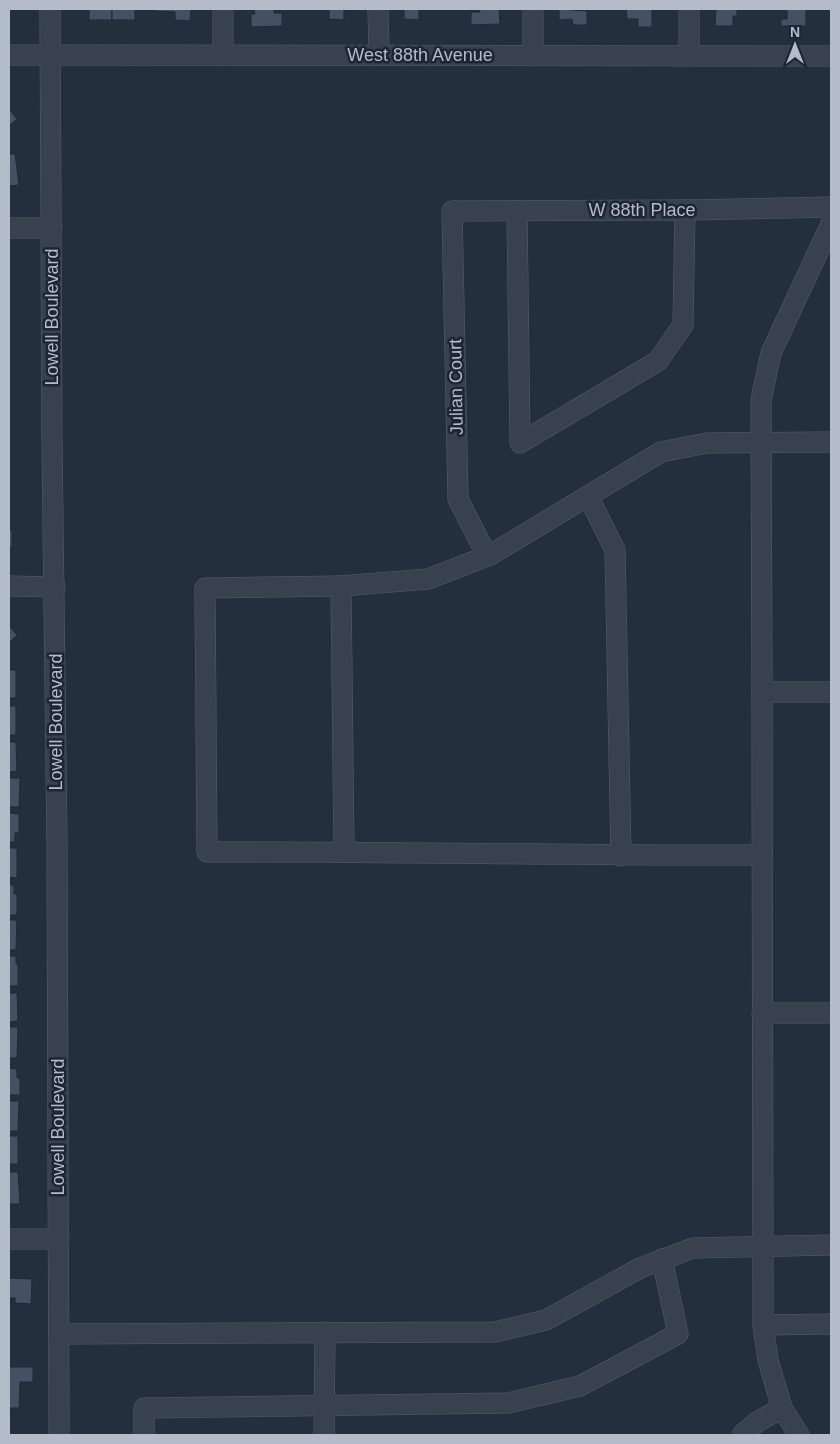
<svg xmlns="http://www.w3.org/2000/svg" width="840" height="1444" viewBox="0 0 840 1444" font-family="Helvetica,sans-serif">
	<rect width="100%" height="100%" fill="#242f3e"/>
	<g fill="#455162" stroke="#1f2835">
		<rect x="89" y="9" width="23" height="11"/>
		<rect x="112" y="9" width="23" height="11"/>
		<polygon points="155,9 191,9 190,21 175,20 175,12 155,11"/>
		<polygon points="254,9 274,9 274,13 282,13 282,26 251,27 251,14 255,14"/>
		<polygon points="329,9 344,9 344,20 329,19"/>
		<polygon points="404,9 419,9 419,20 404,19"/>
		<polygon points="479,9 499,9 500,24 471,25 471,12 480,12"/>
		<polygon points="559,9 587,11 587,25 573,25 572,19 559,20"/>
		<polygon points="626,9 652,9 652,27 638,27 638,19 627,19"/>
		<polygon points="716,9 737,9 737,16 733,16 733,26 715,26"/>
		<polygon points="787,9 806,9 806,26 781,26 781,19 787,19"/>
		<polygon points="9,109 17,119 9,126"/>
		<polygon points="9,154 15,154 19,185 9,186"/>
		<rect x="9" y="530" width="3" height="17"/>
		<polygon points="9,626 17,635 9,643"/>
		<rect x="9" y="670" width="7" height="28"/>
		<rect x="9" y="706" width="7" height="29"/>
		<polygon points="9,742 16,742 17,771 9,772"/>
		<polygon points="9,778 20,778 19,807 9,807"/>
		<polygon points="9,813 19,814 19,833 15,833 15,842 9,842"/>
		<polygon points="9,848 17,848 17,878 9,877"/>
		<polygon points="9,885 14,885 14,894 17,894 17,915 9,915"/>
		<polygon points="9,920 17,920 16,950 9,950"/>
		<polygon points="9,956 16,956 16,964 18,964 18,986 9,986"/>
		<polygon points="9,993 17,993 18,1021 9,1022"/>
		<polygon points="9,1027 18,1027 17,1058 9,1058"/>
		<polygon points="9,1068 17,1069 17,1078 20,1078 20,1095 9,1095"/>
		<polygon points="9,1101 19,1101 18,1131 9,1131"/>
		<rect x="9" y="1136" width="9" height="28"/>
		<polygon points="9,1172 18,1172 20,1204 9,1204"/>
		<polygon points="9,1278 32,1279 31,1304 15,1303 15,1298 9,1298"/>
		<polygon points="9,1367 33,1367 33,1382 20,1382 19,1408 9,1408"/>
	</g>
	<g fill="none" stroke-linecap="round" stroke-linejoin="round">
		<defs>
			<g id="minor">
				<polyline points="50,9 52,441 57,846 59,1435"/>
				<polyline points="223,9 223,55"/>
				<polyline points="378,9 379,55"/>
				<polyline points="533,9 533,56"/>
				<polyline points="689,9 689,55"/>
				<polyline points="9,55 831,56"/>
				<polyline points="517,211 520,443 658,361 683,325 685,210"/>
				<polyline points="9,228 52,228"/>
				<polyline points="588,496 615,550 621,856"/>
				<polyline points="487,556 458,499 452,211 685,210 831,207"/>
				<polyline points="9,586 55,587"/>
				<polyline points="341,586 428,579 490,555 661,452 707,443 831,442"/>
				<polyline points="762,692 761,400 771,353 831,224"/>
				<path d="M344 851 341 586 205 588 207 852C392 851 577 856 762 855"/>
				<polyline points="762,1013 831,1013"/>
				<polyline points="9,1239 59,1239"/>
				<polyline points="763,1325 831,1324"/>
				<polyline points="59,1334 495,1332 546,1320 640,1268 693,1248 831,1245"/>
				<polyline points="144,1435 144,1408 508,1403 580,1386 678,1334 662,1259"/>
				<polyline points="324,1435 325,1332"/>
				<polyline points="742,1435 757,1422 782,1408"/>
				<polyline points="799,1435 782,1408 768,1360 763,1325 762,692 831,692"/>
			</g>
		</defs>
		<use href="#minor" stroke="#565f6c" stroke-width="21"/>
		<use href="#minor" stroke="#38414e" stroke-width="20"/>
	</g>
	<g text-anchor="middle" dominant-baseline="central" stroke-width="5" stroke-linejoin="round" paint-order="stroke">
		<g font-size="18" fill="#b4bcc9" stroke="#1d2633">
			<text x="420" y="55">West 88th Avenue</text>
			<text x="642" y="210">W 88th Place</text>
			<text transform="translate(52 317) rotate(-90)">Lowell Boulevard</text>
			<text transform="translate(456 387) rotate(-91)">Julian Court</text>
			<text transform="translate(56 722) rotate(-90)">Lowell Boulevard</text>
			<text transform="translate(58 1127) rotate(-90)">Lowell Boulevard</text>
		</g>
	</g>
	<rect width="840" height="1444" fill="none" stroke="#b4bcc9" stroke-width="20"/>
	<g transform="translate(795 45)" stroke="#1d2633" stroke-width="4" paint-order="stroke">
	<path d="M0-4L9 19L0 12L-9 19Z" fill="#b4bcc9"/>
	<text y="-8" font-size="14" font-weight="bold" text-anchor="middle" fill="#b4bcc9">N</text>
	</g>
</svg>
